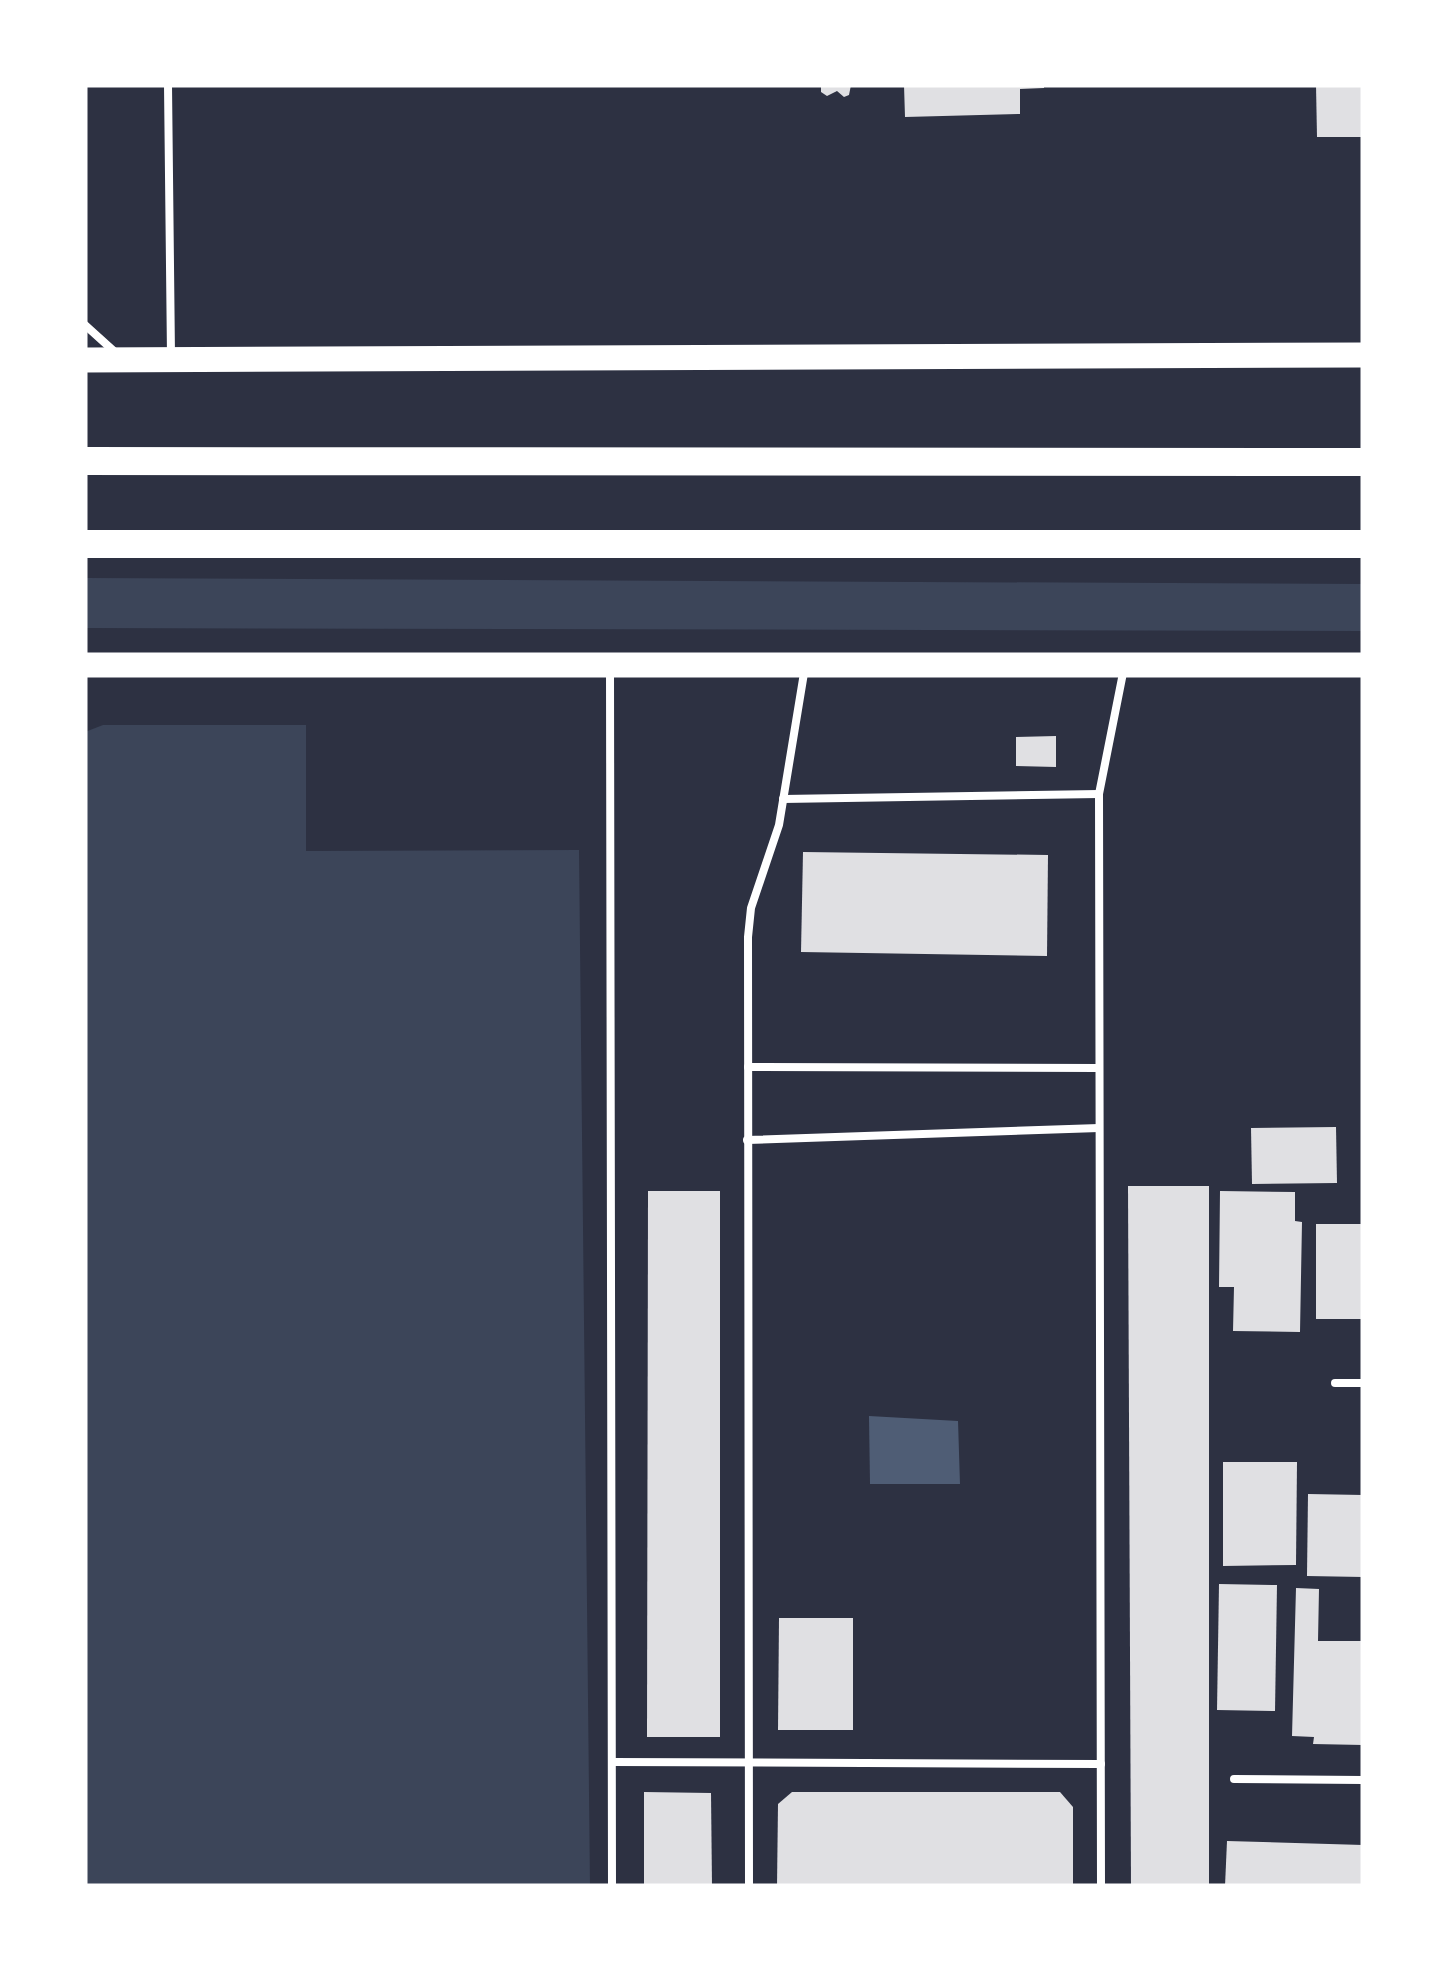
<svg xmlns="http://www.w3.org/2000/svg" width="1448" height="1971" viewBox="0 0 1448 1971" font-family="'Noto Sans',sans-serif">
	<rect width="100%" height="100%" fill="#2d3142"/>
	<g fill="#3c4559">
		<polygon points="85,578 1363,584 1363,631 85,628"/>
		<polygon points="103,725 306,725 306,851 579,850 590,1886 85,1886 85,732"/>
	</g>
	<polygon fill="#4f5d75" points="869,1416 958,1421 960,1484 870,1484"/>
	<g fill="#e0e0e3">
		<polygon points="821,85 851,85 849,95 844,97 837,91 827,96 821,92"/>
		<polygon points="904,85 1044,85 1044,88 1020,89 1020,114 905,117"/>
		<polygon points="1316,85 1363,85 1363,137 1317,137"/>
		<polygon points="1056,736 1056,767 1016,766 1016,737"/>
		<polygon points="803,852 1048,855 1047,956 801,952"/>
		<polygon points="1336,1127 1337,1183 1252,1184 1251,1128"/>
		<polygon points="1128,1186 1209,1186 1209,1886 1131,1886"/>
		<polygon points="648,1191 720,1191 720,1737 647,1737"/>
		<polygon points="1220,1191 1295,1192 1295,1221 1302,1222 1300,1332 1233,1331 1234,1287 1219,1287"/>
		<rect x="1316" y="1224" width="47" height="95"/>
		<polygon points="1223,1462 1297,1462 1296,1565 1223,1566"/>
		<polygon points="1308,1494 1363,1495 1363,1577 1307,1576"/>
		<polygon points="1219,1584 1277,1585 1275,1711 1217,1710"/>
		<polygon points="1296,1588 1319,1589 1318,1641 1363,1641 1363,1745 1313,1744 1314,1737 1292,1736"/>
		<polygon points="779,1618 853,1618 853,1730 778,1730"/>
		<polygon points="644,1792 711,1793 712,1886 644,1886"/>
		<polygon points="792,1792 1060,1792 1073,1807 1073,1886 777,1886 778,1804"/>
		<polygon points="1227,1841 1363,1845 1363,1886 1225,1886"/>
	</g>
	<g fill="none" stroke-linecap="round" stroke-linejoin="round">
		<g stroke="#fff" stroke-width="8">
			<polyline points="168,85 171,356"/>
			<polyline points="85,325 116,353"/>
			<polyline points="610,669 612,1886"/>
			<polyline points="783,799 1099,794"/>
			<polyline points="748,1067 1099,1068"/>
			<polyline points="747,1140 1099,1128"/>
			<polyline points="1335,1383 1363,1383"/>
			<polyline points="612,1762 1101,1764"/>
			<polyline points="1234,1779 1363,1780"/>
			<polyline points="749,1886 748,937 751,908 779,825 805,667"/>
			<polyline points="1101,1886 1099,794 1124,668"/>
		</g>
		<g stroke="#fff" stroke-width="25">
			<polyline points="85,360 1363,355"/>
			<polyline points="85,665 1363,665"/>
		</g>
		<g stroke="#fff" stroke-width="28">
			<polyline points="85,461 1363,462"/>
			<polyline points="85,544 1363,544"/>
		</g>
	</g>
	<rect width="1448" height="1971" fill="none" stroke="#ffffff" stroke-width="175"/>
</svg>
